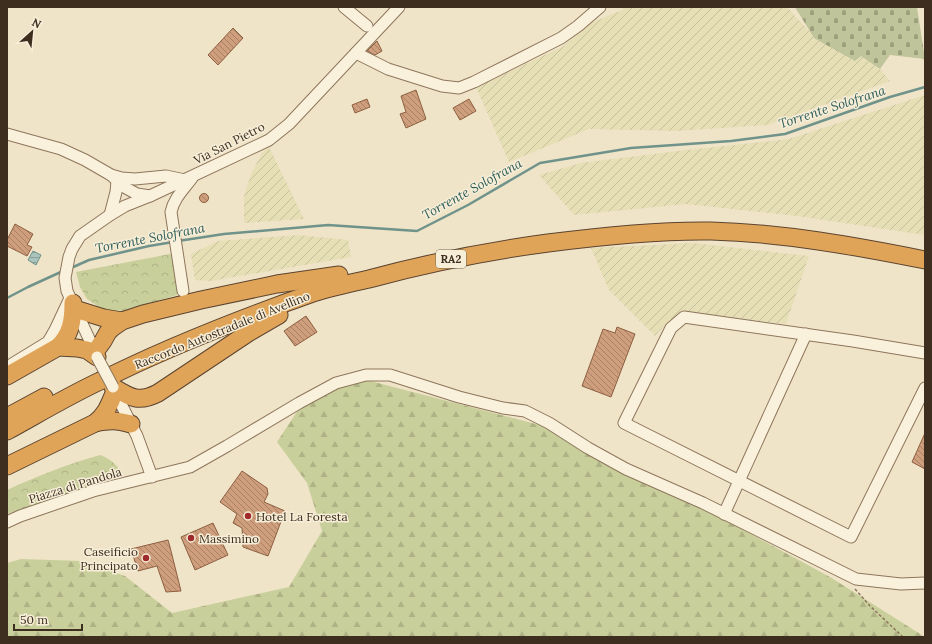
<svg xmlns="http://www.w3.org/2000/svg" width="932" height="644" viewBox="0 0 932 644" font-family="Lora,serif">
	<defs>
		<pattern id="farmland-furrows" width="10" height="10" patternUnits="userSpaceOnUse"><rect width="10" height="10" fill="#e6deb5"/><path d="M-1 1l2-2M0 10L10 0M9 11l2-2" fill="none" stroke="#c6bf9b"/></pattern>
		<pattern id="forest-firs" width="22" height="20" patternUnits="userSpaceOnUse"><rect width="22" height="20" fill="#c9cf9b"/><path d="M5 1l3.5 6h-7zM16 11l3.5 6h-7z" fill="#aeb285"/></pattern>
		<pattern id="cemetery-stones" width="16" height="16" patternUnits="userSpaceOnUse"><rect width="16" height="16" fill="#bfc49a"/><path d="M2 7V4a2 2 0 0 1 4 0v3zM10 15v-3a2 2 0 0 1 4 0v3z" fill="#9ca07d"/></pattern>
		<pattern id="park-crowns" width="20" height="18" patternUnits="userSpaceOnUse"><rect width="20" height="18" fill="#c9cf9b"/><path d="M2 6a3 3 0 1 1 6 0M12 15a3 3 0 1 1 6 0" fill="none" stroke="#aeb285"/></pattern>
		<pattern id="water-rules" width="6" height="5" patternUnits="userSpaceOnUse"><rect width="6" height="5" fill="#a9c4bc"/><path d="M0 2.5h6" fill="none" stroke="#8ba098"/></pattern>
		<pattern id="building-back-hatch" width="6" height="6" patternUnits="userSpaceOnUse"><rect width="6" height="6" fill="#cf9f7d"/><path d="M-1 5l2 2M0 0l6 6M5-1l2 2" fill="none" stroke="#a98266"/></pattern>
	</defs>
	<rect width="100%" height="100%" fill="#f0e4c8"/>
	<g fill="url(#farmland-furrows)">
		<polygon points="623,7 787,7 815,38 861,56 880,69 890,81 768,125 676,131 589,129 509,162 476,87 564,46 588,24 623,10"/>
		<polygon points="925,95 925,235 797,216 686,204 574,215 539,175 581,163 678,151 789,139"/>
		<polygon points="269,147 304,219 244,223 244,196 251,174 262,153"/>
		<polygon points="299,235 348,240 351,257 211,281 195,280 191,254 218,241"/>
		<polygon points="693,243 809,256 786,324 685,312 669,320 655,336 609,290 591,248"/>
	</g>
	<polygon fill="url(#forest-firs)" points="351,376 559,430 830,577 925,637 7,637 7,563 21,559 83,561 125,576 172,613 289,587 322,531 307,483 277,442 304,401"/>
	<polygon fill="url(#cemetery-stones)" points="795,7 917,7 925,59 890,55 880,69 861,56 855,61 814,38"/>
	<g fill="url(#park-crowns)">
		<polygon points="175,253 177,264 177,295 124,311 107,310 99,307 87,299 80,287 76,272"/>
		<path d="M100 455C112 460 117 464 123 476L81 489 7 514V490C37 476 68 464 100 455Z"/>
	</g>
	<polygon fill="url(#water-rules)" stroke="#6f938a" points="33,251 41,255 36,265 28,260"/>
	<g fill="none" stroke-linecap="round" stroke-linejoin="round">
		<g stroke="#6f938a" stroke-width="2.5">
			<polyline points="178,241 224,234 328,225 417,231 468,205 540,163 631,148 731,141 785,134 890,97 925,87"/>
			<polyline points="71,268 89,260 149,246 173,242"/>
			<polyline points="7,298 28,287 63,271"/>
		</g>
	</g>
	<g fill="url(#building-back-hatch)" stroke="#8d5f41">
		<polygon points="233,28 243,38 218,65 208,55"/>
		<polygon points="377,41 382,51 375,55 367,51"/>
		<polygon points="416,90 426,119 406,128 400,114 406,112 401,96"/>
		<polygon points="367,99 370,107 355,113 352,105"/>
		<polygon points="469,99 476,111 460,120 453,108"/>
		<circle cx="204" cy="198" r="4.5"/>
		<polygon points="15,224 33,234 27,245 32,247 27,256 7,246 7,240"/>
		<polygon points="306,316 317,332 295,346 284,331"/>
		<polygon points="617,327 635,334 611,397 582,386 603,329 615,333"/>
		<polygon points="925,433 925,469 912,462"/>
		<polygon points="242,471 267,488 268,494 264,502 285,511 268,556 243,547 242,528 233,523 237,514 220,502"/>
		<polygon points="213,523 228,555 195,570 181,537"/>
		<polygon points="168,540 170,547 181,591 166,592 157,566 138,571 131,549"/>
	</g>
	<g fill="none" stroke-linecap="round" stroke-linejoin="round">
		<defs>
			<g id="minor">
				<polyline points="344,7 367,26"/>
				<polyline points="356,53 388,69 442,86 459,88 474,82 561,38 578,26 600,7"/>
				<polyline points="7,134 61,149 85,160 111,175 124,187 137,194 150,196"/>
				<polyline points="111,175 122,178 135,179 166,176 185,180"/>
				<polyline points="110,215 116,192 117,181"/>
				<path d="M183 291 171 212C174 198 184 189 192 178"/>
				<polyline points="925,353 853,341 684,317 671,328 624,423 851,537 925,388"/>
				<polyline points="97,356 67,291 65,278 69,257 72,249 80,236 110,215 125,206 150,196 269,140 289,124 399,7"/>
				<polyline points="12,364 48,342 55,330 70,298"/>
				<polyline points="113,388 137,436 152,477"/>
				<polyline points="724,514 806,334"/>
				<polyline points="7,522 20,516 93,491 190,467 227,446 299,403 336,383 366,375 390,375 459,397 503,408 525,411 549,423 588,448 626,469 703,503 856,579 901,584 925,583"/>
			</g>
			<g id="highway">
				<polyline points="75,309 104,318 122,321"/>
				<path d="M58 347C71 334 73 321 73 303"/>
				<polyline points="95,352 103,341 108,332 112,328 122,321 143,314 201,300 277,284 339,275"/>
				<polyline points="7,376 58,347 77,348 87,350 97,357"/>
				<path d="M113 387C131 398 139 403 158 393L248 333 279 315"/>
				<polyline points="7,417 44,397"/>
				<path d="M95 423C110 420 116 420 131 424"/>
				<path d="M7 431C38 414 68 396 100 381 168 347 242 318 313 293 332 287 351 283 369 279 428 263 488 251 548 243 602 236 657 230 711 231 783 233 855 246 925 260"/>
				<path d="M7 466 95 423C107 413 109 405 115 391"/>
			</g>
		</defs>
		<use href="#minor" stroke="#8d765c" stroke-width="13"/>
		<use href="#highway" stroke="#5b4430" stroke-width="19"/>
		<polyline stroke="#8d765c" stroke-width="1.5" stroke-dasharray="3 2" stroke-linecap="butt" points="855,589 870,606 903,637"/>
		<use href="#minor" stroke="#faf1dc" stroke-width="11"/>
		<use href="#highway" stroke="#e0a458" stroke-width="17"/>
		<defs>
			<polyline id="minor-bridge" points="97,357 113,387"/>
		</defs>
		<use href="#minor-bridge" stroke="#8d765c" stroke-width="13" stroke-linecap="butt"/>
		<use href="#minor-bridge" stroke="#faf1dc" stroke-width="11"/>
	</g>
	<g fill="#9e2a2b" stroke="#f7eed8" stroke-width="1.5">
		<circle cx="248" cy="516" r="4"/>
		<circle cx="191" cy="538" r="4"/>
		<circle cx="146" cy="558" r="4"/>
	</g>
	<g text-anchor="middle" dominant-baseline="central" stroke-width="3" stroke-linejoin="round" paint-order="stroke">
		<rect fill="#f7eed8" stroke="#756857" stroke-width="1" x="436" y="250" width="30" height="18" rx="3"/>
		<g font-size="11" font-weight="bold" fill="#3d2e20">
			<text x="451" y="259">RA2</text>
		</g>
		<g font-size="12" fill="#3d2e20" stroke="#f7eed8">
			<text transform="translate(229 143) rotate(-27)">Via San Pietro</text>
			<text transform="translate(222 330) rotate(-22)">Raccordo Autostradale di Avellino</text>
			<text transform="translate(75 485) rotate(-17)">Piazza di Pandola</text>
		</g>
		<g font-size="12" fill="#3d2e20" stroke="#f7eed8" text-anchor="start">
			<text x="256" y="516">Hotel La Foresta</text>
			<text x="199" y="538">Massimino</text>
			<text x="138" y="551" text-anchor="end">Caseificio<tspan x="138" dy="14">Principato</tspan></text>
		</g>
		<g font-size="13" font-style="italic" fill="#2f5d5a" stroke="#f7eed8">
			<text transform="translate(832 107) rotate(-18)">Torrente Solofrana</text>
			<text transform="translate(472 189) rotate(-29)">Torrente Solofrana</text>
			<text transform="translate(150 238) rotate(-11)">Torrente Solofrana</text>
		</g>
	</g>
	<rect width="932" height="644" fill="none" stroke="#3d2e20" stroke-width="16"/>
	<g transform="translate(32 32) rotate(27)" stroke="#f7eed8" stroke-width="3" paint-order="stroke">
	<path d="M0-3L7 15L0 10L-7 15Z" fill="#3d2e20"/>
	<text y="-6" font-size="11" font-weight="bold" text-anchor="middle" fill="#3d2e20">N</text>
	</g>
	<path d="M14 624v6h68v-6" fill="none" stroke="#3d2e20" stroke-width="2"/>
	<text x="20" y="624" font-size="12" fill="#3d2e20" stroke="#f7eed8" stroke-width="3" paint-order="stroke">50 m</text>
</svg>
